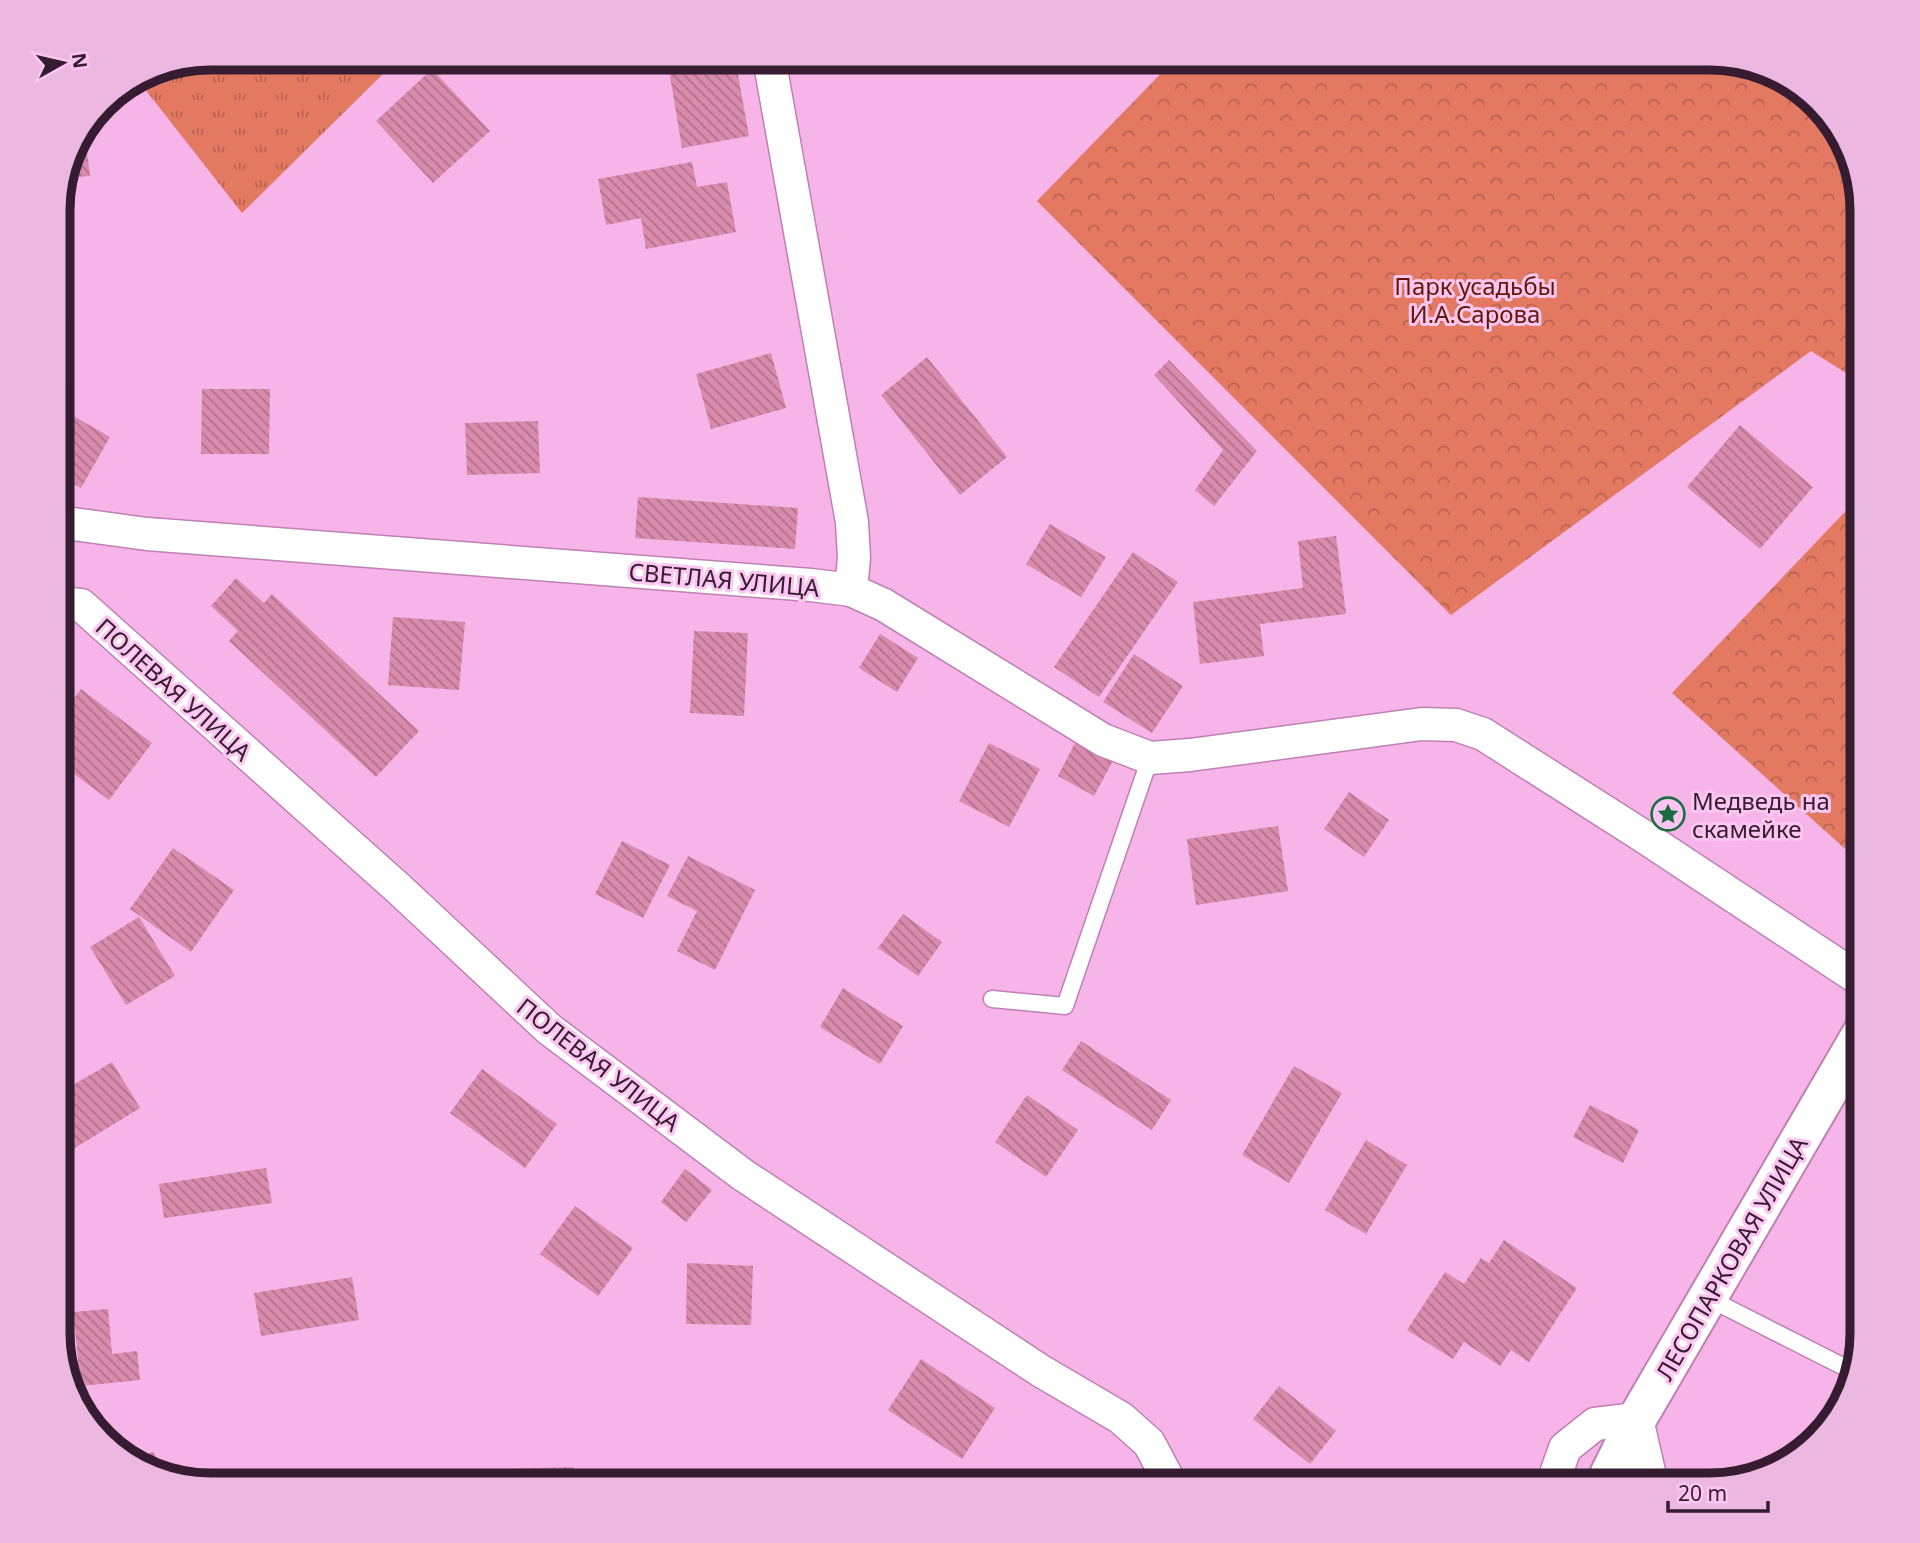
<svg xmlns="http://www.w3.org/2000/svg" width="1920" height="1543" viewBox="0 0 1920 1543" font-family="'Noto Sans',sans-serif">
	<defs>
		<pattern id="grass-tufts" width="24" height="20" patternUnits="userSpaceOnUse" patternTransform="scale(1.75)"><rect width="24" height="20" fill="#e47962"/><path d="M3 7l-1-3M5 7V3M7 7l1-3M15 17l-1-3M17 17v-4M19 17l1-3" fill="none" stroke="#ba6251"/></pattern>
		<pattern id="forest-crowns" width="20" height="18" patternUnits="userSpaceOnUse" patternTransform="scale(1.75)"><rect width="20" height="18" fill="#e47962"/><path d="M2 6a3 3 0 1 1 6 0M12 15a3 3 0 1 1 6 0" fill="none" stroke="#ba6251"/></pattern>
		<pattern id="building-back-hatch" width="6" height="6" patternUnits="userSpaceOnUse" patternTransform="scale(1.75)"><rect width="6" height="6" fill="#d98bab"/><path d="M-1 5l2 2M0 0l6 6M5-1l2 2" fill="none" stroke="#b1718c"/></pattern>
	</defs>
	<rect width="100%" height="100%" fill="#f6b4e9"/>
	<polygon fill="url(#grass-tufts)" points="210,58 389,58 394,63 242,213 137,79 152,69"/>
	<g fill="url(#forest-crowns)">
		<polygon points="1176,58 1710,58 1768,69 1810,95 1847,143 1862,210 1862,383 1811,351 1451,615 1037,201"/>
		<polygon points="1862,494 1862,864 1672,693"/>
	</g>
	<g fill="url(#building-back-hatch)">
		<polygon points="667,58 735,58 749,136 682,148"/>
		<polygon points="432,69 490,131 433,183 376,121"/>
		<polygon points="84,129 90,176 64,178 74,142"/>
		<polygon points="692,162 697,187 727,182 736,232 646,249 641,218 606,225 598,179"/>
		<polygon points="771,353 786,408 711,429 696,374"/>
		<polygon points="927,357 1007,457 960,495 881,395"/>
		<polygon points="1169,360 1257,451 1214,506 1195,490 1223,450 1154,375"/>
		<polygon points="202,389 270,389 269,454 201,454"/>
		<polygon points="58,407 110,437 81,488 58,475"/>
		<polygon points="538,421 540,473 467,475 465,423"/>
		<polygon points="1740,425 1813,487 1760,549 1687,487"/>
		<polygon points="638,497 798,508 795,549 635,538"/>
		<polygon points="1050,524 1106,557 1081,597 1026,564"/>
		<polygon points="1336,536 1346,614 1260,624 1264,656 1200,664 1193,602 1303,588 1298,541"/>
		<polygon points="1133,552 1178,582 1099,697 1054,667"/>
		<polygon points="236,578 264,603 272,594 419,731 376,777 229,641 238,631 211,606"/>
		<polygon points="393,617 465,622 459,690 388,685"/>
		<polygon points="694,631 748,633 744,716 690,713"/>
		<polygon points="880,634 918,658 897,692 859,668"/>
		<polygon points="1134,654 1183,686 1152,733 1103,702"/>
		<polygon points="81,689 152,743 109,800 58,762 58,720"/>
		<polygon points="1078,737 1115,757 1094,796 1058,776"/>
		<polygon points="989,743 1040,769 1009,827 959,801"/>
		<polygon points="1349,792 1389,820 1364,857 1324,829"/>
		<polygon points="1278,826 1288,891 1196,905 1187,839"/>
		<polygon points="622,841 670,865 643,918 595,894"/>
		<polygon points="173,848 234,890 191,952 130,909"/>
		<polygon points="688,856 755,890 715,970 677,951 697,911 667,896"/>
		<polygon points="903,914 942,942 918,976 878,948"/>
		<polygon points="139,917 175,976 126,1005 90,947"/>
		<polygon points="843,988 903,1026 880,1064 820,1027"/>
		<polygon points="1081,1041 1171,1100 1152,1130 1062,1070"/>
		<polygon points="112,1062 140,1108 70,1151 58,1132 58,1094"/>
		<polygon points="1294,1066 1342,1093 1289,1183 1242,1155"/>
		<polygon points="482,1069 557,1124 525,1168 450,1113"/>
		<polygon points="1027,1095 1078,1130 1046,1177 995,1142"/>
		<polygon points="1590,1105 1639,1130 1623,1163 1573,1137"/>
		<polygon points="1366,1140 1407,1165 1366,1234 1325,1210"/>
		<polygon points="266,1168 272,1203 164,1218 159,1184"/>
		<polygon points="685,1169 712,1190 686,1222 661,1202"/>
		<polygon points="575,1206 633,1248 598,1296 540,1254"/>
		<polygon points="1504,1240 1577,1288 1529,1362 1511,1350 1500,1366 1464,1342 1453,1359 1407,1330 1445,1272 1464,1284 1481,1258 1489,1263"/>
		<polygon points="58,1259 66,1259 71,1309 58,1310"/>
		<polygon points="687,1263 753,1266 751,1325 686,1324"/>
		<polygon points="352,1277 359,1320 261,1336 254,1293"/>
		<polygon points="108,1309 112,1354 137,1351 140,1380 81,1386 73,1312"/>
		<polygon points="921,1359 995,1408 962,1459 888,1410"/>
		<polygon points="1279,1386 1336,1431 1310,1464 1253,1419"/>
		<polygon points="154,1452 160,1477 128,1458"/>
		<polygon points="574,1467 575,1485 509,1485 508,1469"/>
	</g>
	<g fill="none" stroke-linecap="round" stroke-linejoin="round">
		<defs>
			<g id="service">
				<polyline points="992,999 1065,1006 1150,758"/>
				<polyline points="1708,1298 1856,1373"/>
			</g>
			<g id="minor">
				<polyline points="58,522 147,534 811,585 851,590 854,558 852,522 769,58"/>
				<polyline points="851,590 884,605 1103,740 1150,758 1190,755 1422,724 1456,725 1483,734 1643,836 1862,981"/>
				<polyline points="58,603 81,605 399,889 549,1029 743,1175 1041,1371 1121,1418 1149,1443 1167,1477 1166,1485"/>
				<polyline points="1552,1485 1565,1448 1595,1424 1637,1419 1652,1485"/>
			</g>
			<polyline id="tertiary" points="1606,1485 1610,1473 1637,1419 1862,1033"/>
		</defs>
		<use href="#service" stroke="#bf80b3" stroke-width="19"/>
		<use href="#minor" stroke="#bf80b3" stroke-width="35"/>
		<use href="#tertiary" stroke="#bf80b3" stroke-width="42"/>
		<use href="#service" stroke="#fff" stroke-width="16"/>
		<use href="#minor" stroke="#fff" stroke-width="32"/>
		<use href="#tertiary" stroke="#fff" stroke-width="38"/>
	</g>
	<defs>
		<symbol id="sight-ring" viewBox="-11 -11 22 22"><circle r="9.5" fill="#fcc6f1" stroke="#1a6d3e" stroke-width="1.5"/><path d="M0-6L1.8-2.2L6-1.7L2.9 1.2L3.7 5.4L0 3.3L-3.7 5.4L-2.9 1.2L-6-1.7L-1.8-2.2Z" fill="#1a6d3e"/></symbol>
	</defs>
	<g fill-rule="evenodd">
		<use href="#sight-ring" x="1649" y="795" width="38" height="38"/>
	</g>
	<g text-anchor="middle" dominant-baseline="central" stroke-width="6" stroke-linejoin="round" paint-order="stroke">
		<g font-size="24" fill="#651706" stroke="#fcc6f1">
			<text x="1475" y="285">Парк усадьбы<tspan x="1475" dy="28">И.А.Сарова</tspan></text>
		</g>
		<g font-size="24" fill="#351c30" stroke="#fcc6f1">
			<text transform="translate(724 579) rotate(5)">СВЕТЛАЯ УЛИЦА</text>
			<text transform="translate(174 689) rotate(42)">ПОЛЕВАЯ УЛИЦА</text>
			<text transform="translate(599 1064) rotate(38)">ПОЛЕВАЯ УЛИЦА</text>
			<text transform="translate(1731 1258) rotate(-60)">ЛЕСОПАРКОВАЯ УЛИЦА</text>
		</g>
		<g font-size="24" fill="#351c30" stroke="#fcc6f1" text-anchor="start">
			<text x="1692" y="800">Медведь на<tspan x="1692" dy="28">скамейке</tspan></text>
		</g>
	</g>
	<path d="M0 0H1920V1543H0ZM210 70H1710A140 140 0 0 1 1850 210V1333A140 140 0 0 1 1710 1473H210A140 140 0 0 1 70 1333V210A140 140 0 0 1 210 70Z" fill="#ecb8e2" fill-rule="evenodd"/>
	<path fill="none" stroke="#351c30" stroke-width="9" d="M210 70H1710A140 140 0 0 1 1850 210V1333A140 140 0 0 1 1710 1473H210A140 140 0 0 1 70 1333V210A140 140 0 0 1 210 70Z"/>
	<g transform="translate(63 63) rotate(82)" stroke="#fcc6f1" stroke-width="5" paint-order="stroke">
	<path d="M0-5L12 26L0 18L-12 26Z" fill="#351c30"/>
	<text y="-10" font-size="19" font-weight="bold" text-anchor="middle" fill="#351c30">N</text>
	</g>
	<path d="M1668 1501v10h100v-10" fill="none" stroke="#351c30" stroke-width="3.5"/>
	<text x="1678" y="1501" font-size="21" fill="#351c30" stroke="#fcc6f1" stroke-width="5" paint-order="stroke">20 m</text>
</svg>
